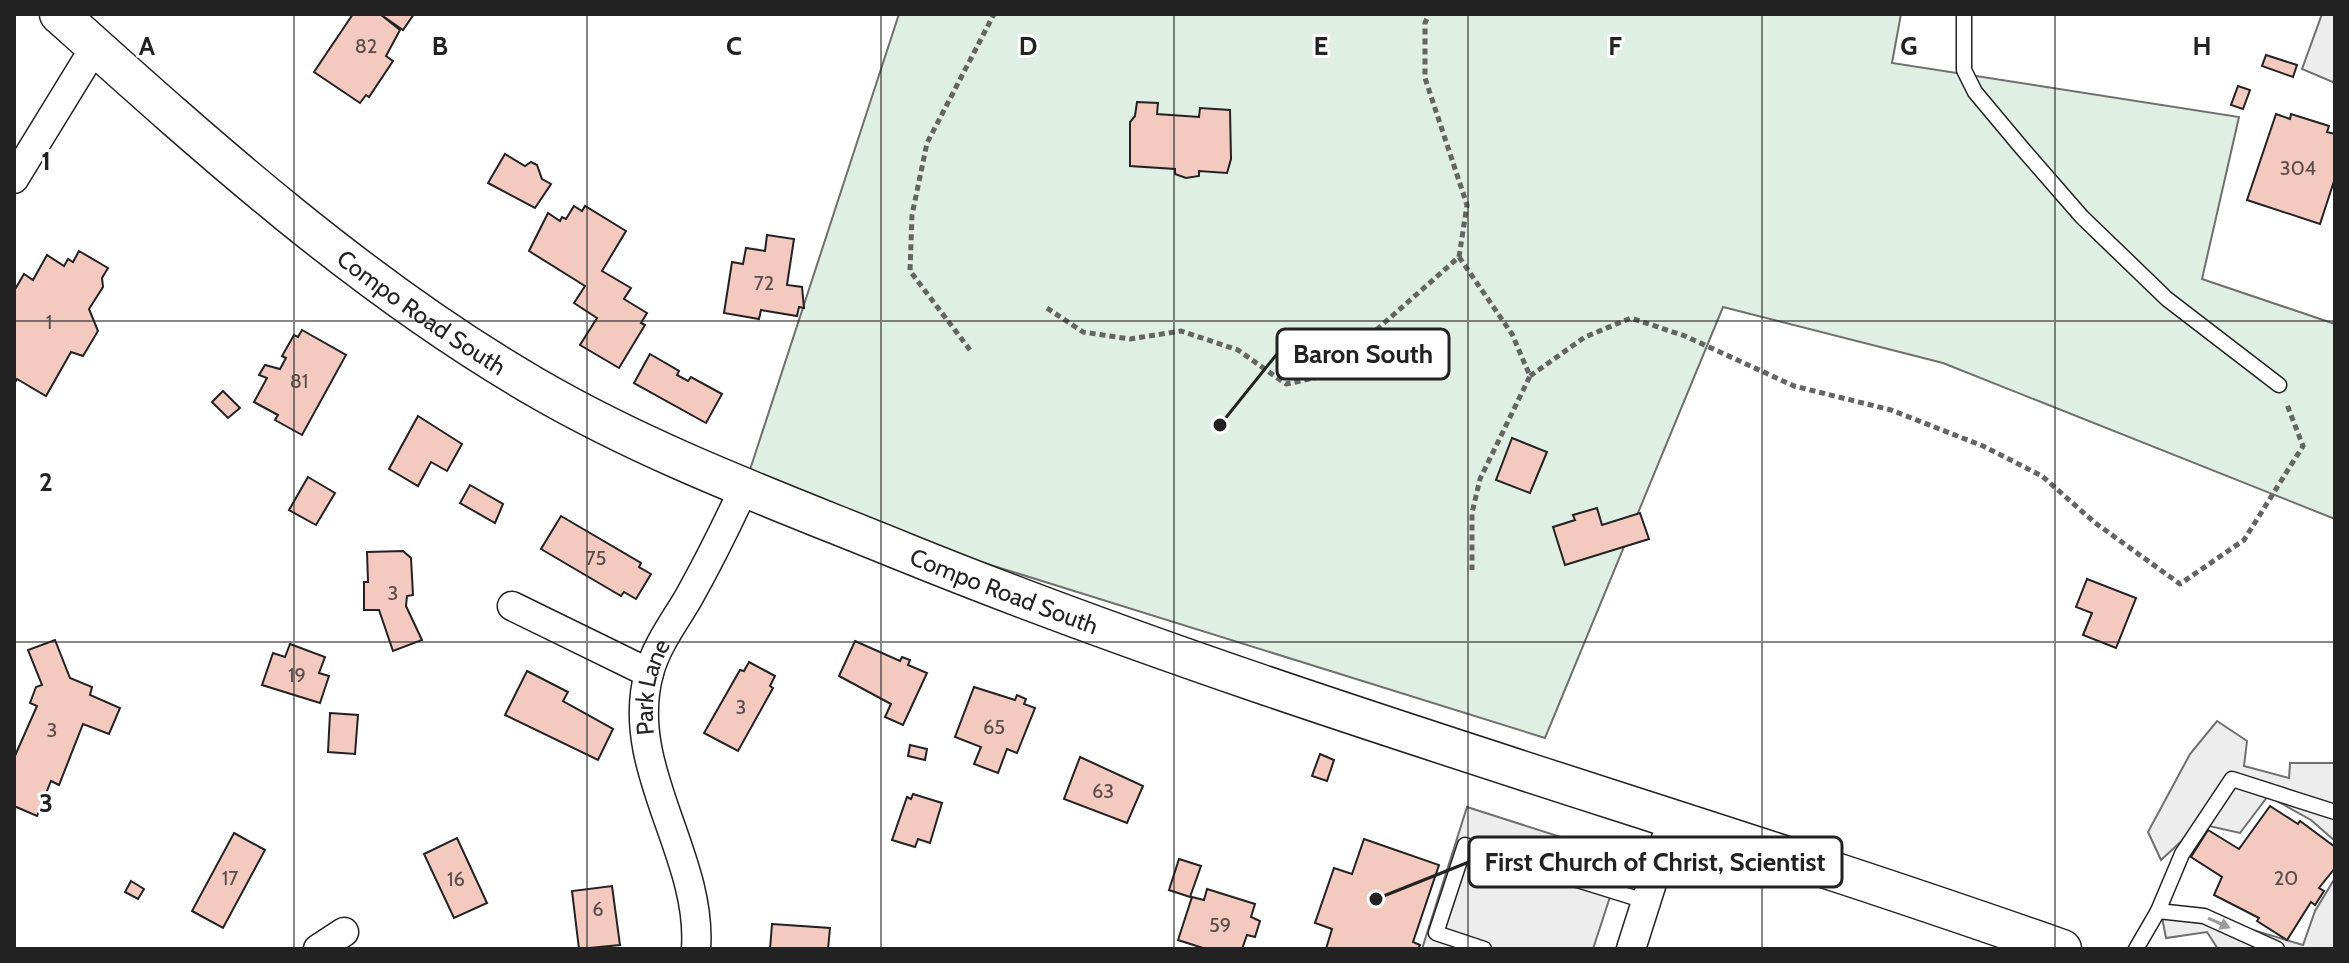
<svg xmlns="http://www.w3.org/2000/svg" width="2349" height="963" viewBox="0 0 2349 963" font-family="Cabin,sans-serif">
	<rect width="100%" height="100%" fill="#fff"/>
	<polygon fill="#e0efe3" stroke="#6f6f6f" stroke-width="2" points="899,14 1901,14 1892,63 2239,117 2202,279 2335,324 2335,519 1943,363 1723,307 1545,738 744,488"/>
	<g fill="#ededed" stroke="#6f6f6f" stroke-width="2">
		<polygon points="2322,14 2335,14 2335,83 2302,69"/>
		<polygon points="2217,721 2247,741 2244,766 2289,778 2290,763 2335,763 2335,841 2311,820 2268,796 2240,833 2200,824 2161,860 2148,832 2190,754"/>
		<polygon points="1467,807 1623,857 1593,949 1422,949"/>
		<polygon points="2335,878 2335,949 2218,949 2207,932 2166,938 2159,902 2303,945 2315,911"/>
	</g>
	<g fill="#f3c9c0" stroke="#222" stroke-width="2">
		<polygon points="353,14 380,14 400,30 386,56 393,61 369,97 366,95 360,103 314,72"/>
		<polygon points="380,14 414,14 403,30"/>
		<polygon points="2266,55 2297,65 2293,77 2262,66"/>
		<polygon points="2238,86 2250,90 2243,109 2231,105"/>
		<polygon points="1137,102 1158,103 1157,114 1199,117 1200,108 1230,110 1231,159 1227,173 1199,171 1199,176 1186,178 1175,174 1175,169 1130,166 1130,122 1135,116"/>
		<polygon points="2276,114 2290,119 2291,114 2329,126 2327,132 2335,134 2335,178 2320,224 2247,200"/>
		<polygon points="505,154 525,166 531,162 537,165 542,179 551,184 535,208 488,183"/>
		<polygon points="574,206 582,211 585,206 626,231 602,271 631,288 624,299 647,313 641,323 645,325 619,368 580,345 597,318 574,303 585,286 529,251 548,213 560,221 562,217 566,219"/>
		<polygon points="767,235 794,239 787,285 802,287 804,308 799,307 797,316 761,310 759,319 724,313 732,262 743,264 746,248 765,251"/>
		<polygon points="79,251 108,268 102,278 103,287 89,309 98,331 83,356 71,352 46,396 17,379 14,384 14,291 24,274 33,280 47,255 64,266 68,259 73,262"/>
		<polygon points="302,330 346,355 302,435 275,420 278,415 254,402 267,378 259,375 265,365 280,369 286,358 282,356 294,335 298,337"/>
		<polygon points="650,354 679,371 677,375 688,381 691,377 722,394 706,423 634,383"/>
		<polygon points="223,391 240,408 228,418 212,402"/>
		<polygon points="418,416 462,444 447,471 431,462 418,486 389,469"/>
		<polygon points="1512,438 1547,452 1530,493 1496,480"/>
		<polygon points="308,477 335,493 316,525 289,510"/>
		<polygon points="470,485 503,504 495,523 460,503"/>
		<polygon points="1597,508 1602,525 1640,513 1649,539 1565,565 1553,527 1575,520 1573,515"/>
		<polygon points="561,516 641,563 639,567 651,574 636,599 624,592 621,596 541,549"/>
		<polygon points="403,551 411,558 413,595 407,596 406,606 422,640 393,651 379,610 364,610 364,582 368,582 367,552"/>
		<polygon points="2087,579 2136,598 2116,648 2083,635 2092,613 2076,607"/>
		<polygon points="55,640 70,678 92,687 90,695 120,708 109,734 83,724 59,785 51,781 37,816 14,806 14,758 37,706 30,703 36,687 42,685 28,650"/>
		<polygon points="855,641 900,661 902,657 910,660 908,665 927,673 903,725 885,717 891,704 839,676"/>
		<polygon points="290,644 325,657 319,673 329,676 320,703 262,685 273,653 285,657"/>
		<polygon points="749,662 775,676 770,686 773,688 738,751 704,733 740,670 744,671"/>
		<polygon points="527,671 568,692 563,701 613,729 598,760 505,715"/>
		<polygon points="974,687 1015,700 1017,695 1026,699 1024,704 1035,708 1017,753 1007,749 998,773 974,764 981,747 955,737"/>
		<polygon points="330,713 358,715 355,754 328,752"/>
		<polygon points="910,745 927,749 925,760 908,756"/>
		<polygon points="1320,754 1334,760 1327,781 1312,776"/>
		<polygon points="1080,757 1143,786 1127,823 1064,799"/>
		<polygon points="913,794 942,803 930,843 918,839 915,847 892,840 907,797 911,799"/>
		<polygon points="2270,806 2298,824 2300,821 2335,847 2335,868 2319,888 2324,891 2315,905 2311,902 2287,940 2257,921 2259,918 2214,895 2222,877 2191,857 2208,830 2239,849"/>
		<polygon points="234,833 265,850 223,928 192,911"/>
		<polygon points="457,838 487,903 454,918 424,854"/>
		<polygon points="1364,839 1439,865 1413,942 1420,945 1418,949 1326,949 1332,929 1315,923 1334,868 1352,874"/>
		<polygon points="1179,859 1201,866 1190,897 1169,890"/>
		<polygon points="131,881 144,889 138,899 125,892"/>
		<polygon points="612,886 620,945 579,949 572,891"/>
		<polygon points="1207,889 1255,904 1251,917 1260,921 1255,937 1247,935 1242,949 1206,949 1178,940 1192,897 1204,900"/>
		<polygon points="772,924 830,928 828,949 770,949"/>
	</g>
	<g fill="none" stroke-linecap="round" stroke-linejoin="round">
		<defs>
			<g id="service">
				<polyline points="1964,14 1964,70 1975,92 2021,147 2082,217 2167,299 2279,385"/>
				<polyline points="2158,911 2204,916 2277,949"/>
				<polyline points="1484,949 1436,933 1465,845 1645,901"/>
				<polyline points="2136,949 2158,911 2182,854 2232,779 2335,812"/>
			</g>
			<g id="minor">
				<polyline points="14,179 95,47"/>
				<polyline points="512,606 649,673"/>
				<polyline points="318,949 344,932"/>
				<path id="s1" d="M696 949C703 855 623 768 649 673 656 646 675 621 689 597 709 561 727 525 744 488"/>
				<polyline points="1631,949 1672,820"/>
			</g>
			<g id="secondary">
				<path id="s2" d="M59 14C208 148 361 286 535 387 652 455 779 501 904 552 1282 705 1677 813 2062 949"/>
			</g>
		</defs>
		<use href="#service" stroke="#222" stroke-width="17"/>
		<use href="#minor" stroke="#222" stroke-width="31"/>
		<use href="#secondary" stroke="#222" stroke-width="41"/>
		<g stroke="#646464" stroke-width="5" stroke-dasharray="6 4" stroke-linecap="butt">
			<polyline points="1459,257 1512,334 1530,376 1480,479 1472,513 1472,570"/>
			<polyline points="1047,308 1083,332 1130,339 1181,331 1238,350 1286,384 1324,376 1459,257 1467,205 1425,78 1425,23 1429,14"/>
			<polyline points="970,350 910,271 912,215 927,143 994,14"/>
			<polyline points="1530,376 1585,337 1631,318 1685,336 1794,386 1891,410 1983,446 2042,476 2094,522 2180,584 2244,540 2303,446 2286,402"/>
		</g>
		<use href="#service" stroke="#fff" stroke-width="14"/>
		<use href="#minor" stroke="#fff" stroke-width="28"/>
		<use href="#secondary" stroke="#fff" stroke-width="38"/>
	</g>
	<defs><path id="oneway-solid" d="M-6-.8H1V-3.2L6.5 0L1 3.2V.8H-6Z" transform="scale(2)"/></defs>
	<use fill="#9c9c9c" href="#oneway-solid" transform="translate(2219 923) rotate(24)"/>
	<path fill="none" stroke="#222" stroke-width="2" stroke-opacity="0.55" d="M294 14V949M587 14V949M881 14V949M1174 14V949M1468 14V949M1762 14V949M2055 14V949M14 321H2335M14 642H2335"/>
	<g text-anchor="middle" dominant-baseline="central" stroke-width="6" stroke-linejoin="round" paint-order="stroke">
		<g font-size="20" fill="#564c4a">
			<text x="366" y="46">82</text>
			<text x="2298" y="168">304</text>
			<text x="764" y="283">72</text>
			<text x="49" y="322">1</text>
			<text x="299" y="381">81</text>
			<text x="596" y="558">75</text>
			<text x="393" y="593">3</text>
			<text x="297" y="675">19</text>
			<text x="741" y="707">3</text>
			<text x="994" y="727">65</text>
			<text x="52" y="730">3</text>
			<text x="1103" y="791">63</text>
			<text x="230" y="878">17</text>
			<text x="2286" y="878">20</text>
			<text x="456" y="879">16</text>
			<text x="598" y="909">6</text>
			<text x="1220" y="925">59</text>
		</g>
		<g font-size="24" fill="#222" stroke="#fff">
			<text stroke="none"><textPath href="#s2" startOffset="470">Compo Road South</textPath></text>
			<text stroke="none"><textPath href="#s2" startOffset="1118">Compo Road South</textPath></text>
			<text stroke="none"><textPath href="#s1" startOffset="270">Park Lane</textPath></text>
		</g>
	</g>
	<g font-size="26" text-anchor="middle" font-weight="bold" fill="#222" stroke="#fff" stroke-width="6" stroke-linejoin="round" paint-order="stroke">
		<text x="147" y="55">A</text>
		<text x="440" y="55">B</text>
		<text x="734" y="55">C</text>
		<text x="1028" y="55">D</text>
		<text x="1321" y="55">E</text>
		<text x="1615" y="55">F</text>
		<text x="1909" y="55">G</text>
		<text x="2202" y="55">H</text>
		<text x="46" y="170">1</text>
		<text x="46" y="491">2</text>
		<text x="46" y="812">3</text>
	</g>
	<path fill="none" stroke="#222" stroke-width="3" d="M1220 425L1277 354M1376 899L1469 862"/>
	<g fill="#222" stroke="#fff" stroke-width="3">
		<circle cx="1220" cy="425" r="8"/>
		<circle cx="1376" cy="899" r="8"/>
	</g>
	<g fill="#fff" stroke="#222" stroke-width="3">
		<rect x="1277" y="329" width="172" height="50" rx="8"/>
		<rect x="1469" y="837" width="373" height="50" rx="8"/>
	</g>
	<g font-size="26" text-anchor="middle" font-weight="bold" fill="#222">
		<text x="1363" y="363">Baron South</text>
		<text x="1655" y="871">First Church of Christ, Scientist</text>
	</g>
	<rect width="2349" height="963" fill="none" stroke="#222222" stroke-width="32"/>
</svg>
